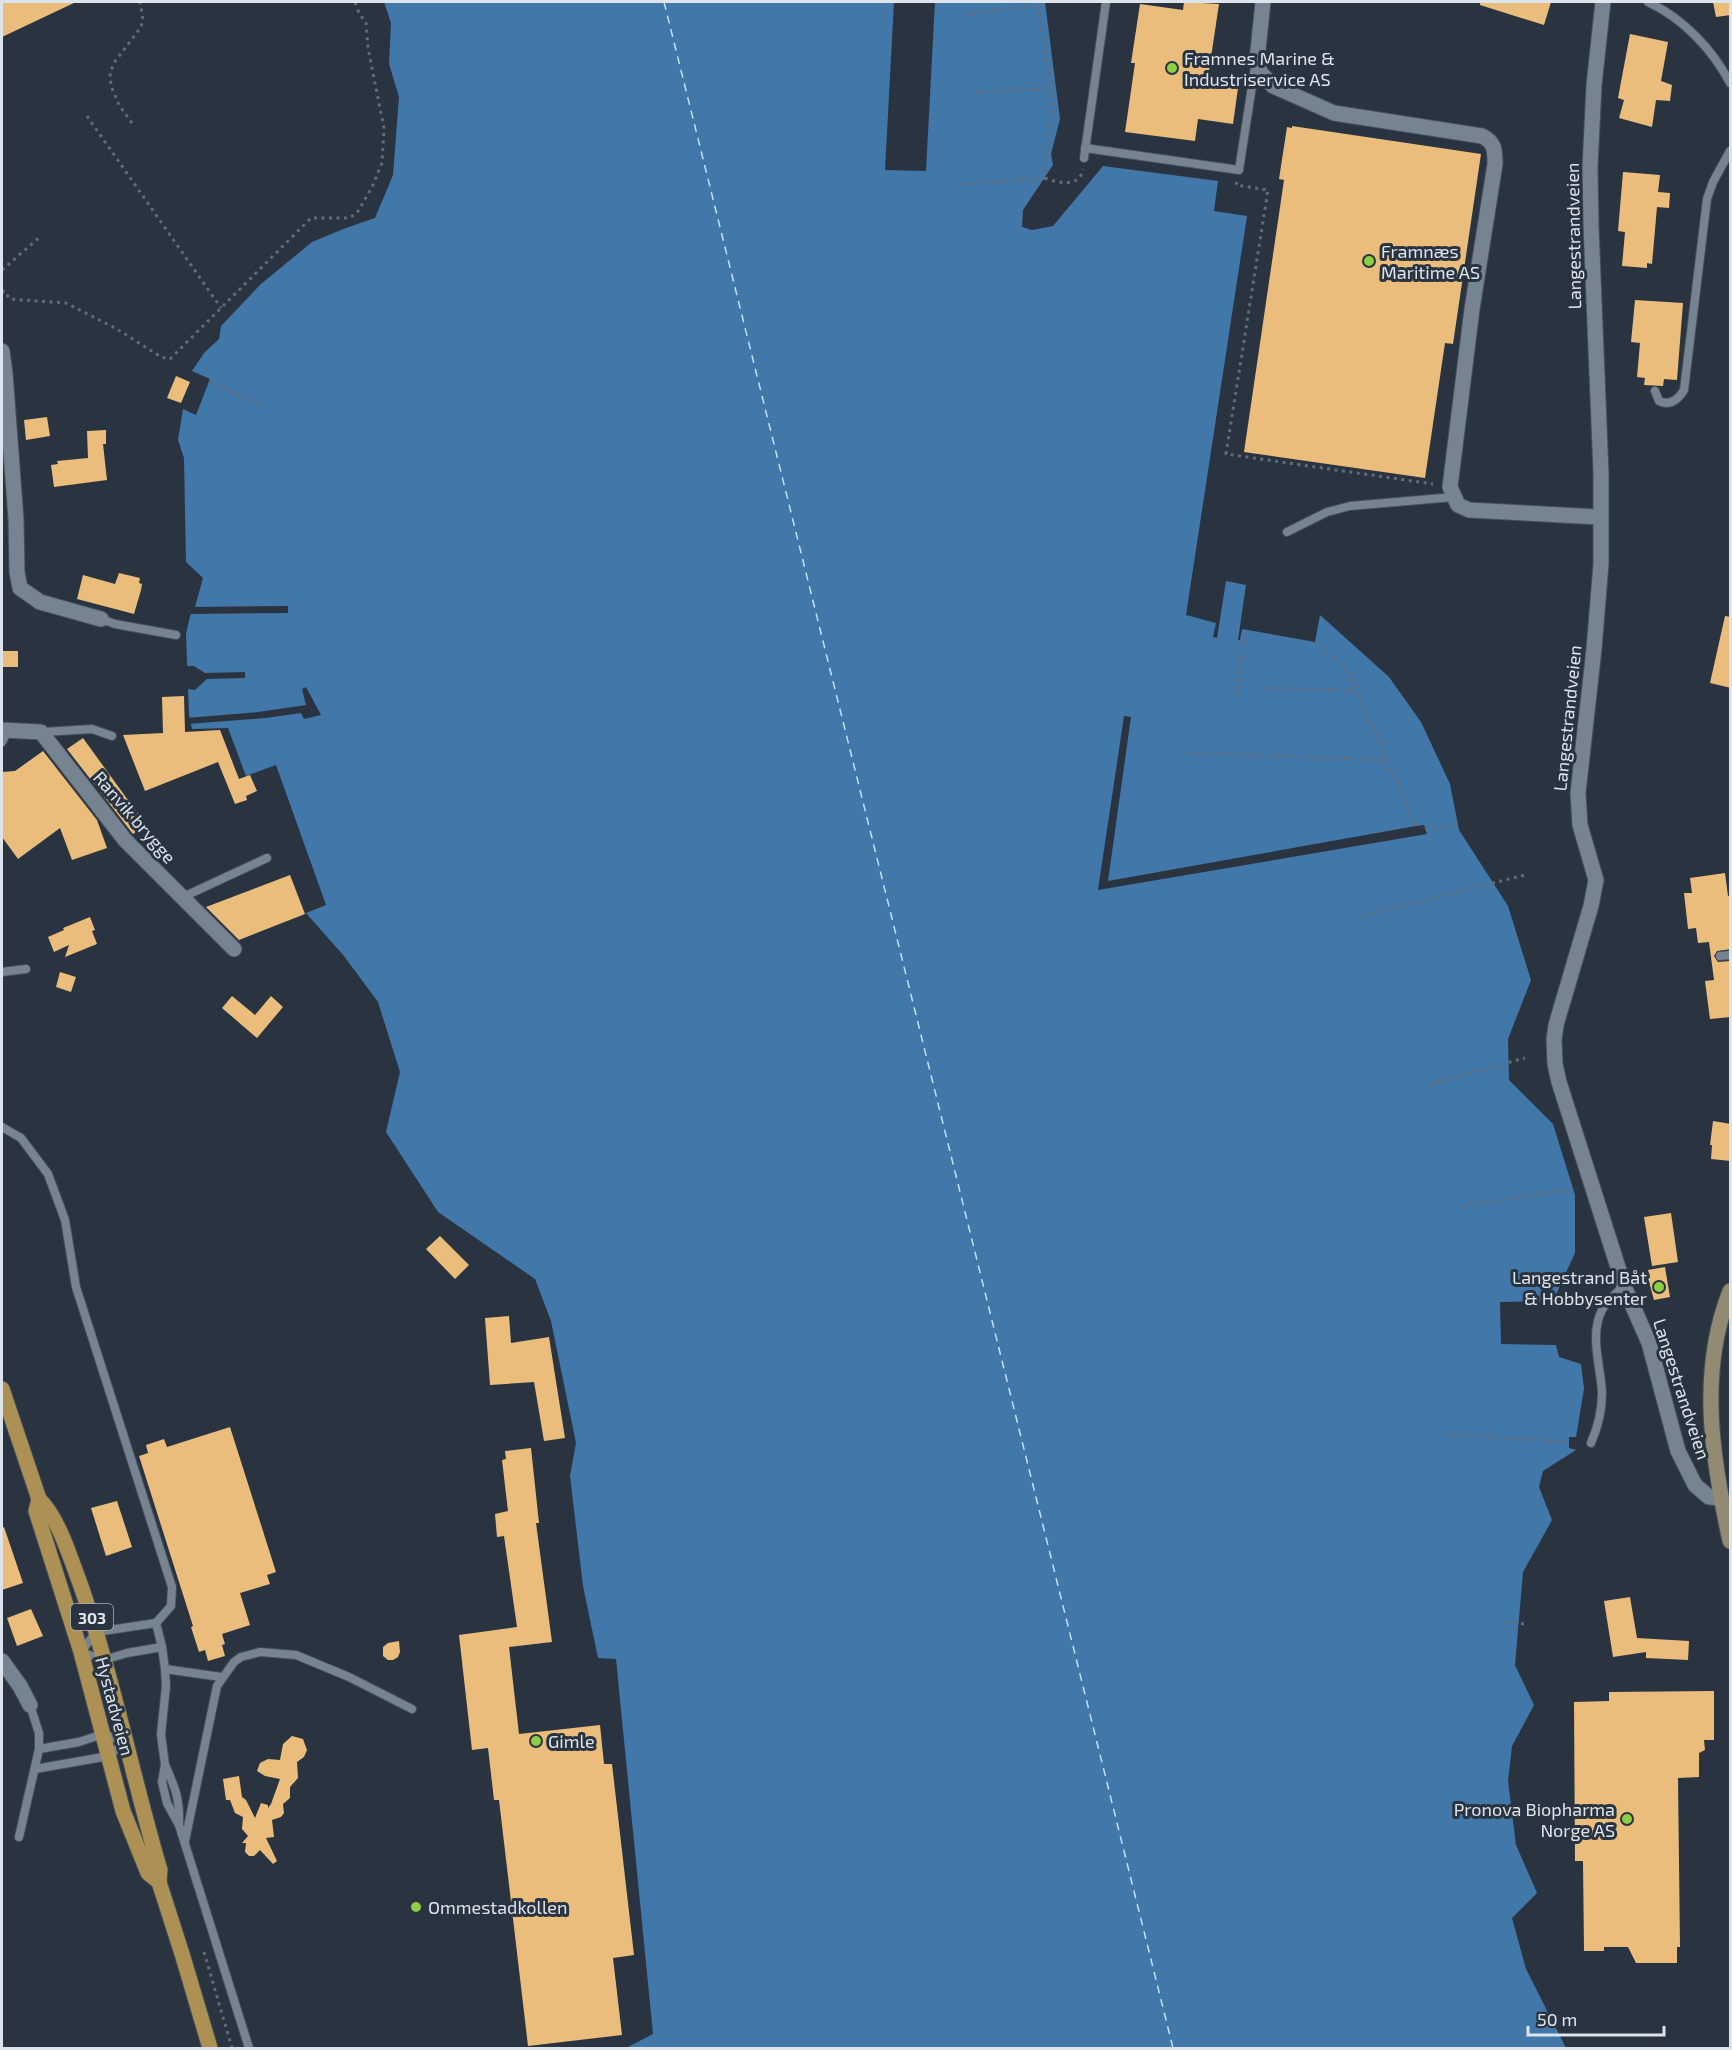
<svg xmlns="http://www.w3.org/2000/svg" width="1732" height="2050" viewBox="0 0 1732 2050" font-family="'Exo 2',sans-serif">
	<rect width="100%" height="100%" fill="#293440"/>
	<polygon fill="#4277aa" points="384,2 894,2 885,170 926,171 935,2 1045,2 1060,119 1051,154 1053,165 1023,210 1022,227 1032,230 1053,226 1103,166 1218,181 1214,211 1247,216 1186,615 1216,623 1213,637 1217,638 1226,581 1246,585 1238,640 1240,640 1242,629 1315,642 1320,615 1389,677 1421,722 1450,784 1459,830 1508,906 1531,980 1508,1039 1509,1080 1553,1124 1575,1195 1575,1253 1553,1301 1500,1302 1501,1344 1556,1345 1559,1357 1581,1364 1584,1389 1576,1437 1569,1437 1569,1448 1576,1450 1543,1471 1539,1487 1552,1520 1523,1572 1515,1665 1534,1705 1512,1746 1508,1781 1516,1845 1537,1893 1512,1918 1526,1969 1566,2048 626,2048 653,2034 616,1659 598,1658 583,1586 570,1476 576,1443 551,1321 535,1279 438,1212 386,1132 400,1072 378,1002 344,956 306,913 326,905 276,765 246,776 228,728 192,729 189,715 186,634 190,616 195,607 203,578 186,562 184,458 178,440 183,409 196,415 210,379 192,371 204,353 219,339 221,326 261,284 312,242 346,228 375,218 393,175 399,97 389,64 391,23"/>
	<g fill="#293440">
		<polygon points="288,606 288,613 188,614 191,607"/>
		<polygon points="185,666 194,666 205,673 245,672 245,678 207,679 195,690 187,689"/>
		<polygon points="306,687 321,715 304,719 301,713 266,718 188,724 186,718 258,712 306,705 302,689"/>
		<polygon points="1124,716 1131,717 1108,881 1416,826 1424,825 1427,834 1098,890"/>
	</g>
	<g fill="none" stroke-linecap="round" stroke-linejoin="round">
		<polyline stroke="#c3e0fd" stroke-width="1.5" stroke-dasharray="8 6" stroke-linecap="butt" points="664,2 1173,2048"/>
	</g>
	<g fill="#ebbd7d">
		<polygon points="2,2 76,2 2,37"/>
		<polygon points="1184,2 1219,4 1207,84 1238,88 1233,124 1198,119 1195,141 1125,132 1135,63 1131,63 1140,4 1183,10"/>
		<polygon points="1480,2 1551,2 1544,25 1480,5"/>
		<polygon points="1713,2 1731,2 1731,15 1716,17"/>
		<polygon points="1630,34 1668,42 1661,81 1672,85 1670,101 1656,100 1652,127 1619,118 1624,100 1618,98"/>
		<polygon points="1292,126 1481,154 1453,344 1445,343 1425,478 1244,452 1284,180 1279,179 1287,127 1292,128"/>
		<polygon points="1623,172 1660,175 1658,192 1670,193 1669,208 1657,207 1652,264 1647,263 1647,268 1622,266 1625,232 1618,231"/>
		<polygon points="1635,300 1683,303 1677,380 1664,379 1663,386 1644,385 1645,378 1637,377 1640,343 1631,342"/>
		<polygon points="176,376 190,382 181,403 167,398"/>
		<polygon points="47,417 50,436 26,440 24,420"/>
		<polygon points="106,430 106,444 103,444 107,480 54,487 51,465 58,464 57,461 88,458 87,431"/>
		<polygon points="119,573 140,578 139,583 142,584 141,590 134,614 77,599 83,575 115,584"/>
		<polygon points="1725,616 1731,617 1731,688 1710,683"/>
		<rect x="2" y="651" width="16" height="16"/>
		<polygon points="184,696 185,732 220,730 239,779 250,775 257,791 246,796 247,800 235,804 218,762 145,791 123,735 163,733 162,697"/>
		<polygon points="83,738 146,825 133,834 67,749"/>
		<polygon points="43,751 97,820 107,848 72,860 60,828 18,859 2,837 2,772 15,771"/>
		<polygon points="1725,873 1728,896 1731,896 1731,949 1717,951 1714,956 1718,962 1731,961 1731,1017 1710,1019 1705,981 1714,980 1709,942 1698,943 1696,928 1688,929 1684,893 1692,893 1690,878"/>
		<polygon points="290,875 305,914 239,940 206,907"/>
		<polygon points="90,917 95,930 92,931 97,944 65,957 69,945 54,952 48,937 64,930 63,928"/>
		<polygon points="60,972 76,977 71,992 56,987"/>
		<polygon points="232,996 255,1015 271,996 283,1007 257,1038 222,1008"/>
		<polygon points="1713,1121 1731,1124 1731,1161 1711,1159 1712,1145 1710,1145"/>
		<polygon points="1671,1213 1678,1262 1652,1266 1644,1217"/>
		<polygon points="440,1236 469,1265 455,1279 426,1249"/>
		<polygon points="1665,1267 1670,1297 1654,1300 1648,1278 1650,1278 1648,1270"/>
		<polygon points="509,1316 511,1343 549,1337 565,1438 544,1441 534,1382 490,1385 485,1318"/>
		<polygon points="230,1427 276,1572 267,1575 270,1584 240,1593 250,1625 222,1634 225,1644 222,1645 225,1656 208,1661 205,1650 199,1652 191,1627 193,1626 139,1456 148,1453 146,1445 164,1439 167,1447"/>
		<polygon points="531,1448 539,1523 536,1523 552,1642 509,1647 519,1734 600,1725 604,1764 612,1764 634,1955 613,1958 622,2035 528,2046 499,1800 494,1800 488,1748 472,1750 459,1635 517,1627 504,1536 497,1537 495,1514 508,1511 502,1460 506,1459 505,1451"/>
		<polygon points="117,1501 132,1547 106,1556 91,1508"/>
		<polygon points="4,1527 23,1583 2,1590 2,1528"/>
		<polygon points="1630,1597 1637,1638 1689,1641 1688,1660 1646,1658 1646,1652 1613,1657 1604,1601"/>
		<polygon points="31,1609 43,1636 17,1646 7,1618"/>
		<polygon points="399,1641 400,1652 398,1657 393,1660 388,1660 383,1656 383,1647 388,1643"/>
		<polygon points="1714,1691 1714,1740 1704,1740 1705,1750 1699,1753 1699,1777 1678,1778 1680,1947 1677,1947 1677,1963 1636,1963 1628,1947 1604,1947 1604,1951 1584,1951 1583,1861 1575,1861 1574,1702 1609,1701 1609,1692"/>
		<polygon points="292,1736 303,1739 307,1750 304,1757 297,1762 298,1778 290,1787 290,1798 283,1804 284,1813 281,1817 272,1820 274,1837 266,1838 277,1861 273,1864 260,1850 254,1856 249,1856 245,1852 246,1843 242,1843 248,1836 242,1829 243,1817 235,1813 230,1800 226,1800 223,1779 239,1776 242,1797 246,1800 255,1818 261,1803 268,1805 268,1808 271,1804 280,1779 265,1776 257,1771 260,1763 268,1759 280,1760 283,1744"/>
	</g>
	<g fill="none" stroke-linecap="round" stroke-linejoin="round">
		<defs>
			<g id="lane">
				<path d="M1648 2C1683 18 1713 50 1730 83"/>
				<polyline points="1085,148 1239,170 1255,67"/>
				<polyline points="1084,158 1106,2"/>
				<path d="M1655 391 1659 401C1670 406 1678 400 1684 390L1707 199 1713 182 1730 151"/>
				<polyline points="1287,532 1327,512 1350,506 1454,497"/>
				<polyline points="101,619 115,624 176,635"/>
				<polyline points="43,732 92,729 112,736"/>
				<polyline points="2,742 8,731"/>
				<polyline points="183,897 267,858"/>
				<polyline points="1720,956 1730,955"/>
				<polyline points="2,972 26,969"/>
				<polyline points="2,1127 21,1138 48,1174 65,1220 76,1287 172,1587 171,1606 156,1623 162,1647 165,1669 166,1686 161,1734 165,1765 162,1782 167,1803 179,1825 249,2048"/>
				<path d="M1591 1443C1598 1427 1602 1411 1602 1393 1601 1367 1589 1335 1602 1310 1607 1300 1616 1293 1624 1286"/>
				<polyline points="156,1623 96,1632 81,1652 104,1660 127,1653 162,1647"/>
				<polyline points="165,1669 221,1677"/>
				<polyline points="39,1749 79,1742 103,1734 125,1742"/>
				<path d="M165 1765C175 1787 180 1799 179 1824"/>
				<polyline points="35,1769 109,1756 125,1742"/>
				<polyline points="19,1837 39,1749 39,1733 30,1705"/>
				<polyline points="185,1841 217,1686 234,1662 241,1657 260,1652 296,1655 349,1677 412,1709"/>
			</g>
			<g id="street">
				<path d="M1263 2 1257 60 1260 72 1273 86 1334 113 1482 136C1495 142 1495 151 1495 164L1472 309 1450 487 1458 505 1469 510 1599 517"/>
				<polyline points="1603,2 1594,85 1590,167 1591,226 1601,473 1601,564 1594,649 1578,793 1580,825 1596,880 1591,906 1556,1025 1554,1040 1555,1064 1559,1082 1624,1286 1649,1343 1678,1451 1695,1485 1709,1497 1721,1498"/>
				<polyline points="2,351 5,373 16,519 17,572 20,588 40,602 101,619"/>
				<polyline points="2,730 41,732 125,840 234,949"/>
				<polyline points="2,1661 20,1686 30,1705"/>
			</g>
			<path id="secondary" d="M1730 1291C1698 1373 1712 1458 1730 1541"/>
			<g id="primary">
				<path d="M2 1389 39 1499C56 1516 66 1545 74 1567 111 1665 130 1769 160 1870L159 1882 183 1957 210 2048"/>
				<polyline points="39,1499 36,1511 81,1652 123,1811 148,1873 159,1882"/>
			</g>
		</defs>
		<use href="#lane" stroke="#464f5a" stroke-width="10"/>
		<use href="#street" stroke="#464f5a" stroke-width="17"/>
		<use href="#secondary" stroke="#464f5a" stroke-width="17"/>
		<use href="#primary" stroke="#464f5a" stroke-width="17"/>
		<g stroke="#626c77" stroke-width="3" stroke-dasharray="3 4.5" stroke-linecap="butt">
			<polyline points="970,14 1037,5"/>
			<polyline points="976,92 1052,88"/>
			<polyline points="87,116 221,308"/>
			<polyline points="132,123 119,105 111,86 110,72 116,60 141,27 143,19 140,2"/>
			<path d="M1045 178C1058 183 1080 188 1083 169"/>
			<polyline points="1237,182 1236,185 1268,190 1226,454 1433,484"/>
			<polyline points="953,185 1045,178 1053,94 1037,2"/>
			<polyline points="2,270 41,236"/>
			<polyline points="2,293 4,291 10,299 66,303 117,329 161,357 170,359 311,218 349,218 357,213 372,187 382,163 384,128 368,48 366,23 359,13 355,2"/>
			<polyline points="209,381 259,404"/>
			<polyline points="1315,642 1348,671 1416,826"/>
			<polyline points="1268,688 1357,691"/>
			<polyline points="1236,696 1245,630"/>
			<polyline points="1179,753 1388,760"/>
			<polyline points="1425,829 1458,825"/>
			<polyline points="1361,916 1525,875"/>
			<polyline points="1429,1084 1525,1058"/>
			<polyline points="1462,1206 1573,1189"/>
			<polyline points="1443,1434 1569,1442"/>
			<polyline points="1506,1623 1528,1624"/>
			<polyline points="204,1952 232,2048"/>
		</g>
		<use href="#lane" stroke="#768391" stroke-width="8"/>
		<use href="#street" stroke="#768391" stroke-width="15"/>
		<use href="#secondary" stroke="#928a72" stroke-width="15"/>
		<use href="#primary" stroke="#ad9154" stroke-width="15"/>
	</g>
	<g fill="#8dce44" stroke="#293440" stroke-width="2">
		<circle cx="1172" cy="68" r="6"/>
		<circle cx="1369" cy="261" r="6"/>
		<circle cx="1659" cy="1287" r="6"/>
		<circle cx="536" cy="1741" r="6"/>
		<circle cx="1627" cy="1819" r="6"/>
		<circle cx="416" cy="1907" r="6"/>
	</g>
	<g text-anchor="middle" dominant-baseline="central" stroke-width="6" stroke-linejoin="round" paint-order="stroke">
		<rect fill="#293440" stroke="#a7afb8" stroke-width="1.5" x="71" y="1604" width="42" height="26" rx="4.5"/>
		<g font-size="16" font-weight="bold" fill="#dde4ec">
			<text x="92" y="1617">303</text>
		</g>
		<g font-size="18" fill="#dde4ec" stroke="#293440" text-anchor="start">
			<text x="1184" y="58">Framnes Marine &amp;<tspan x="1184" dy="21">Industriservice AS</tspan></text>
			<text x="1381" y="251">Framnæs<tspan x="1381" dy="21">Maritime AS</tspan></text>
			<text x="1647" y="1277" text-anchor="end">Langestrand Båt<tspan x="1647" dy="21">&amp; Hobbysenter</tspan></text>
			<text x="548" y="1741">Gimle</text>
			<text x="1615" y="1809" text-anchor="end">Pronova Biopharma<tspan x="1615" dy="21">Norge AS</tspan></text>
			<text x="428" y="1907">Ommestadkollen</text>
		</g>
		<g font-size="18" fill="#dde4ec" stroke="#293440">
			<text transform="translate(1573 236) rotate(-91)">Langestrandveien</text>
			<text transform="translate(1567 718) rotate(-84)">Langestrandveien</text>
			<text transform="translate(135 817) rotate(49)">Ranvik brygge</text>
			<text transform="translate(1682 1389) rotate(72)">Langestrandveien</text>
			<text transform="translate(115 1706) rotate(75)">Hystadveien</text>
		</g>
	</g>
	<rect width="1732" height="2050" fill="none" stroke="#dde4ec" stroke-width="6"/>
	<path d="M1528 2026v9h136v-9" fill="none" stroke="#dde4ec" stroke-width="3"/>
	<text x="1537" y="2026" font-size="18" fill="#dde4ec" stroke="#293440" stroke-width="4.5" paint-order="stroke">50 m</text>
</svg>
